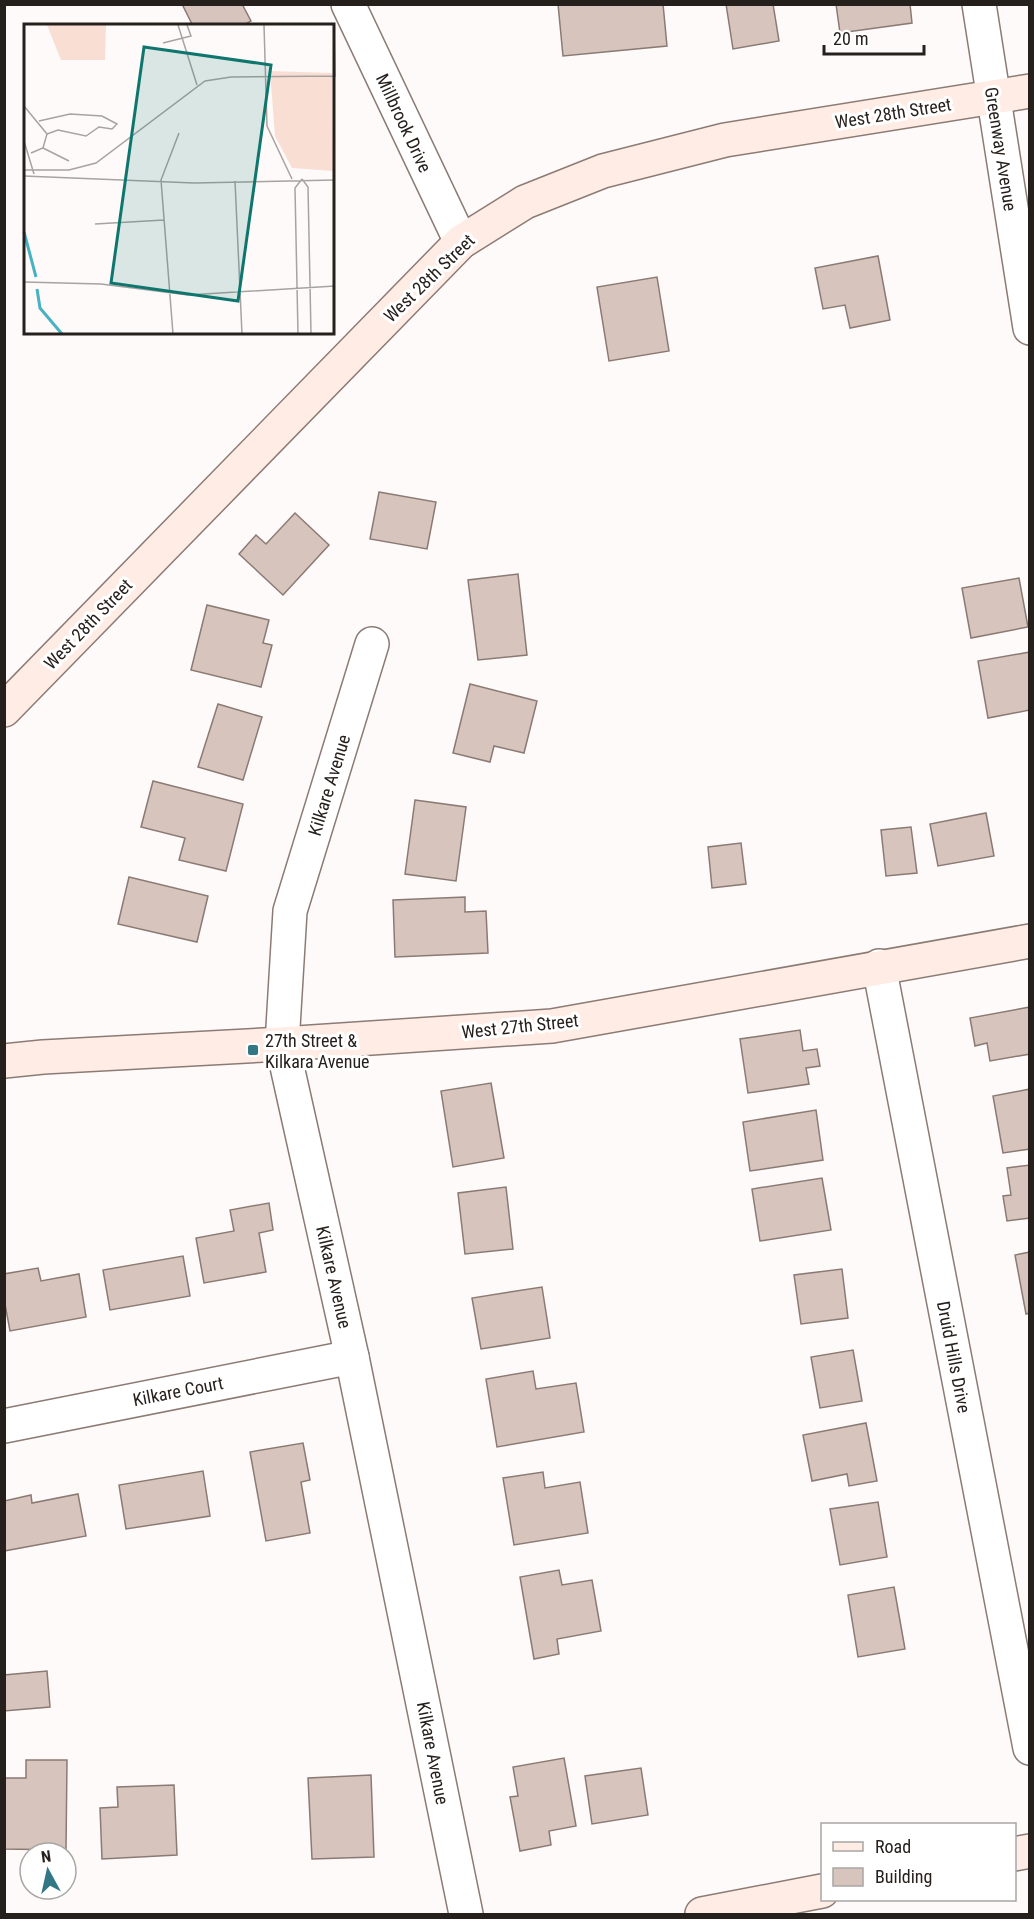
<svg xmlns="http://www.w3.org/2000/svg" width="1034" height="1919" viewBox="0 0 1034 1919" font-family="'Roboto Condensed',sans-serif">
	<rect width="100%" height="100%" fill="#fefaf9"/>
	<g fill="#d6c4bd" stroke="#8b7a74" stroke-width="1.5">
		<polygon points="182,4 242,4 251,21 242,26 193,26"/>
		<polygon points="558,4 663,4 667,46 563,56"/>
		<polygon points="726,4 773,4 779,41 733,49"/>
		<polygon points="836,4 910,4 912,23 840,33"/>
		<polygon points="878,256 890,320 850,328 845,305 823,309 815,268"/>
		<polygon points="657,277 669,351 609,361 597,287"/>
		<polygon points="379,492 436,502 427,549 370,539"/>
		<polygon points="295,513 329,545 283,595 239,554 256,535 266,544"/>
		<polygon points="518,574 527,655 478,660 468,580"/>
		<polygon points="1019,578 1028,627 971,638 962,588"/>
		<polygon points="207,605 269,620 263,643 272,645 261,687 191,670"/>
		<polygon points="1030,652 1030,710 988,718 978,661"/>
		<polygon points="470,684 537,701 524,753 494,746 490,762 453,753"/>
		<polygon points="218,704 262,717 243,780 198,767"/>
		<polygon points="153,781 243,804 226,871 179,860 185,838 141,827"/>
		<polygon points="415,800 466,807 456,881 405,874"/>
		<polygon points="986,813 994,856 938,866 930,824"/>
		<polygon points="911,827 917,873 886,876 881,830"/>
		<polygon points="741,843 746,884 712,888 708,847"/>
		<polygon points="129,877 208,896 197,942 118,924"/>
		<polygon points="465,897 465,912 486,911 488,953 395,957 393,900"/>
		<polygon points="1030,1007 1030,1054 990,1061 987,1043 975,1046 970,1018"/>
		<polygon points="800,1030 803,1051 817,1049 820,1066 806,1068 809,1084 748,1093 740,1039"/>
		<polygon points="491,1083 504,1158 453,1167 441,1091"/>
		<polygon points="1030,1089 1030,1149 1003,1153 993,1096"/>
		<polygon points="816,1110 823,1160 750,1171 743,1122"/>
		<polygon points="1030,1165 1030,1218 1007,1221 1003,1196 1011,1195 1007,1168"/>
		<polygon points="822,1178 831,1230 760,1241 752,1189"/>
		<polygon points="506,1187 513,1249 465,1254 458,1193"/>
		<polygon points="269,1203 273,1230 259,1233 266,1272 204,1283 196,1238 234,1231 230,1210"/>
		<polygon points="1030,1252 1030,1313 1026,1314 1015,1255"/>
		<polygon points="183,1256 190,1296 110,1310 103,1270"/>
		<polygon points="38,1268 41,1281 79,1274 86,1317 10,1331 4,1299 4,1274"/>
		<polygon points="842,1269 848,1318 801,1324 794,1275"/>
		<polygon points="542,1287 550,1338 481,1349 472,1298"/>
		<polygon points="853,1350 862,1401 820,1408 811,1357"/>
		<polygon points="533,1371 536,1389 576,1383 584,1432 497,1447 486,1379"/>
		<polygon points="866,1423 877,1481 849,1486 847,1474 812,1481 803,1435"/>
		<polygon points="303,1443 310,1480 301,1482 310,1533 266,1541 250,1452"/>
		<polygon points="203,1471 210,1516 126,1529 119,1485"/>
		<polygon points="543,1472 545,1488 580,1482 588,1533 514,1545 503,1478"/>
		<polygon points="78,1494 86,1536 4,1551 4,1501 31,1495 32,1503"/>
		<polygon points="878,1502 887,1557 840,1565 830,1509"/>
		<polygon points="559,1570 562,1585 592,1580 601,1631 557,1639 559,1654 534,1659 520,1577"/>
		<polygon points="894,1587 905,1649 858,1657 848,1595"/>
		<polygon points="47,1671 50,1707 4,1711 4,1675"/>
		<polygon points="564,1758 576,1826 549,1831 551,1845 520,1851 510,1797 518,1796 513,1767"/>
		<polygon points="26,1760 67,1760 66,1850 4,1849 4,1778 26,1778"/>
		<polygon points="641,1768 648,1815 592,1824 585,1776"/>
		<polygon points="371,1775 374,1857 312,1859 308,1778"/>
		<polygon points="174,1785 177,1855 102,1859 100,1808 118,1807 117,1787"/>
	</g>
	<g fill="none" stroke-linecap="round" stroke-linejoin="round">
		<defs>
			<g id="street">
				<polyline points="348,4 461,242"/>
				<polyline points="979,4 1030,328"/>
				<polyline points="372,644 290,911 282,1044 352,1357 466,1914"/>
				<polyline points="879,966 1030,1748"/>
				<polyline points="4,1426 352,1357"/>
			</g>
			<g id="secondary">
				<polyline points="4,710 461,242 525,202 603,171 725,140 1030,91"/>
				<polyline points="4,1061 43,1057 282,1044 552,1026 1030,941"/>
				<polyline points="1014,1854 1030,1851"/>
				<polyline points="702,1914 822,1891"/>
			</g>
		</defs>
		<use href="#street" stroke="#8c7b75" stroke-width="36"/>
		<use href="#secondary" stroke="#8c7b75" stroke-width="36"/>
		<use href="#street" stroke="#fff" stroke-width="33"/>
		<use href="#secondary" stroke="#ffece4" stroke-width="33"/>
	</g>
	<rect fill="#317884" stroke="#fff" stroke-width="2" x="247" y="1044" width="12" height="12" rx="3"/>
	<g text-anchor="middle" dominant-baseline="central" stroke-width="6" stroke-linejoin="round" paint-order="stroke">
		<g font-size="18" fill="#26201d" stroke="#fff">
			<text transform="translate(893 113) rotate(-9)">West 28th Street</text>
			<text transform="translate(404 123) rotate(65)">Millbrook Drive</text>
			<text transform="translate(1001 149) rotate(81)">Greenway Avenue</text>
			<text transform="translate(429 278) rotate(-44)">West 28th Street</text>
			<text transform="translate(88 624) rotate(-46)">West 28th Street</text>
			<text transform="translate(329 785) rotate(-73)">Kilkare Avenue</text>
			<text transform="translate(520 1026) rotate(-6)">West 27th Street</text>
			<text transform="translate(334 1277) rotate(77)">Kilkare Avenue</text>
			<text transform="translate(954 1357) rotate(79)">Druid Hills Drive</text>
			<text transform="translate(178 1391) rotate(-11)">Kilkare Court</text>
			<text transform="translate(433 1753) rotate(79)">Kilkare Avenue</text>
		</g>
		<g font-size="18" fill="#26201d" stroke="#fff" text-anchor="start">
			<text x="265" y="1040">27th Street &amp;<tspan x="265" dy="21">Kilkara Avenue</tspan></text>
		</g>
	</g>
	<g transform="translate(24 24)">
		<rect width="310" height="310" fill="#fefaf9"/>
		<path d="M23 1H82L81 36H37ZM246 47 308 49 309 147 268 144 251 112Z" fill="#f9ded4"/>
		<path fill="none" stroke="#46b2c3" stroke-width="3" d="M0 208 12 253M13 265 16 284 38 310"/>
		<path fill="none" stroke="#a8a3a1" stroke-width="1.5" d="M154 1 173 61M240 1 243 102 268 155M310 1 311 53M139 19 167 12 163 1M0 82 23 110 19 124 7 129M15 97 46 90 78 92 93 100 88 105 75 103 62 112 34 106 23 110M0 117 10 150M19 124 45 137M0 146H45L72 139 181 57 207 53 311 52M0 152 170 159 311 156M278 155 284 163 287 310M211 157 218 310M71 200 140 196M0 258 77 260 164 271 311 262M149 310 137 156 155 109M274 310 271 164 278 155"/>
		<path fill="#0f766e" fill-opacity="0.15" stroke="#0f766e" stroke-width="3" d="M120 23 247 41 214 277 87 259Z"/>
		<rect width="310" height="310" fill="none" stroke="#26201d" stroke-width="3"/>
	</g>
	<rect width="1034" height="1919" fill="none" stroke="#26201d" stroke-width="12"/>
	<rect x="821" y="1823" width="195" height="78" fill="#ffffff" stroke="#a8a6a5" stroke-width="1.5"/>
	<rect x="833" y="1842" width="30" height="9" fill="#ffece4" stroke="#a8a6a5" stroke-width="1.5"/>
	<text x="875" y="1853" font-size="18" fill="#26201d">Road</text>
	<rect x="833" y="1868" width="30" height="18" fill="#d6c4bd" stroke="#a8a6a5" stroke-width="1.5"/>
	<text x="875" y="1883" font-size="18" fill="#26201d">Building</text>
	<g transform="translate(48 1871) rotate(352)"><circle r="28" fill="#ffffff" stroke="#a8a6a5" stroke-width="1.5"/>
	<path d="M0-4.5L10 22L0 15L-10 22Z" fill="#317884"/>
	<text y="-9" font-size="16" font-weight="bold" text-anchor="middle" fill="#26201d">N</text>
	</g>
	<path d="M824 45v9h100v-9" fill="none" stroke="#26201d" stroke-width="3"/>
	<text x="833" y="45" font-size="18" fill="#26201d" stroke="#ffffff" stroke-width="4.5" paint-order="stroke">20 m</text>
</svg>
